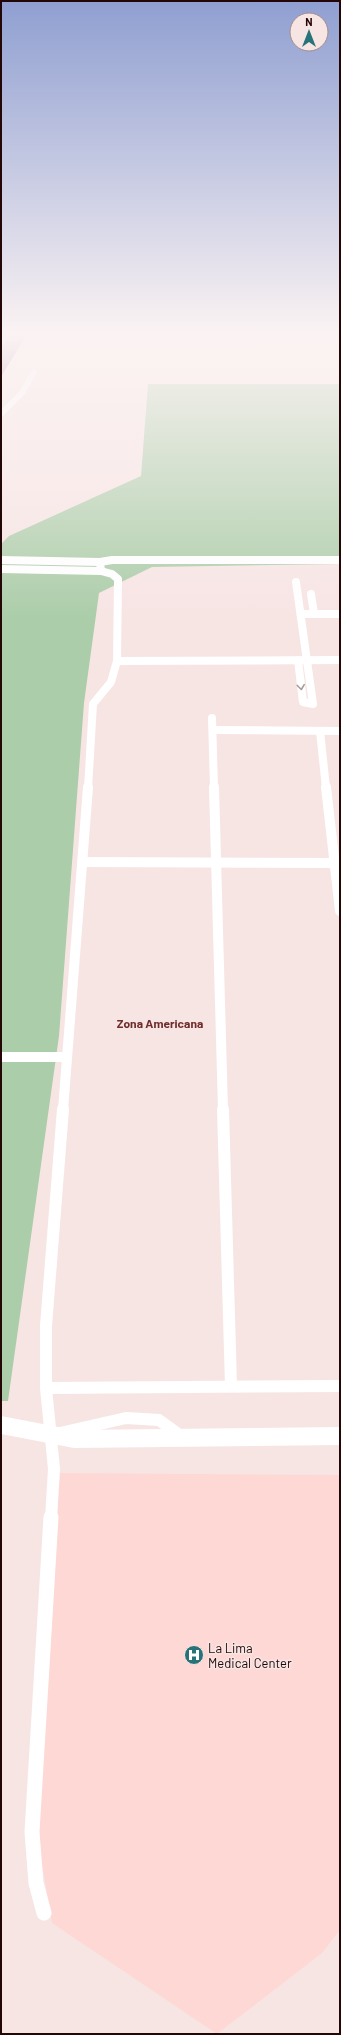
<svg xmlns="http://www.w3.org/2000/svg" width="341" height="2035" viewBox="0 0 341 2035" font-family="Barlow,sans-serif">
	<rect width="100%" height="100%" fill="#f7e5e4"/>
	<polygon fill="#fed8d5" points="60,1473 340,1475 340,1930 322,1953 217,2034 52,1923 37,1834"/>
	<polygon fill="#abcda9" points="148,384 340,384 340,564 152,567 99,593 84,703 59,1036 8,1401 1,1401 1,544 9,536 141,476"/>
	<polygon fill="#aa7fae" points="9,334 27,334 1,377 1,347"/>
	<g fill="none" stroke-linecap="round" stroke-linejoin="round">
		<polyline stroke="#fff" stroke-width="6" points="1,414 22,393 34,372"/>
		<g stroke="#fff" stroke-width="8">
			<polyline points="1,560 100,562"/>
			<polyline points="1,569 101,571 112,574 118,579 117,661"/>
			<polyline points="101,571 100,562 112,560 340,560"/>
			<polyline points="296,582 313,704 303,702 298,660"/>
			<polyline points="311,594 314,614"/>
			<polyline points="301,614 340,614"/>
			<polyline points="212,718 214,788"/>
			<polyline points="213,730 340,731"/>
			<polyline points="320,731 326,788"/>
			<polyline points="88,788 93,704 111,682 117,661 340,660"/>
		</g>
		<g stroke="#fff" stroke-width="10">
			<polyline points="214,787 223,1110"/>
			<polyline points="326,787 340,911"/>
			<polyline points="83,862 340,863"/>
			<polyline points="1,1057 67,1057"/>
			<polyline points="63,1110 88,787"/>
		</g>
		<g stroke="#fff" stroke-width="12">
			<polyline points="223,1109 231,1386"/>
			<polyline points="46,1388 340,1386"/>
			<polyline points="60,1433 126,1418 159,1420 181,1436"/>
			<polyline points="51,1518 54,1469 46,1388 46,1326 63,1109"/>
		</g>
		<polyline stroke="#fff" stroke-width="15" points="44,1913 36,1883 32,1832 51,1517"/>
		<polygon fill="#fff" fill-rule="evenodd" points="1,1416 74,1430 340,1427 340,1445 74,1448 1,1434"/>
	</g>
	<defs><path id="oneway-chevron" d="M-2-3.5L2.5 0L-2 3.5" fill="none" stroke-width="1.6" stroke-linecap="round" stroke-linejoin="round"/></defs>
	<use stroke="#a79c9c" href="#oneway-chevron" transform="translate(301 687) rotate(83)"/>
	<linearGradient id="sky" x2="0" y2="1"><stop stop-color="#8f9fd1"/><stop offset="0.54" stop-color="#fbf3f3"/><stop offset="1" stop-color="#fbf3f3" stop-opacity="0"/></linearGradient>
	<rect width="341" height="619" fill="url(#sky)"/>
	<defs>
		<symbol id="hospital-disc" viewBox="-11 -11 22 22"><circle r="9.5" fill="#287279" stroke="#f7e5e4"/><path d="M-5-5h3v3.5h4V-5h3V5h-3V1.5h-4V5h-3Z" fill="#fff"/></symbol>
	</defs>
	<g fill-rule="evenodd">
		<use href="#hospital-disc" x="183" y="1644" width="22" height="22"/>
	</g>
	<g text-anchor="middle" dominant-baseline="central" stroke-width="3" stroke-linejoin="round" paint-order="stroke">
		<g font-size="12" font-weight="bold" fill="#6f2c2a" stroke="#f7e5e4">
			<text x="160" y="1023">Zona Americana</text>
		</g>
		<g font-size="13" fill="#230707" stroke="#f7e5e4" text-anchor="start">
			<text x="208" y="1648">La Lima<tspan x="208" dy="15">Medical Center</tspan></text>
		</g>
	</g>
	<rect width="341" height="2035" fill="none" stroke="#230707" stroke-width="4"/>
	<g transform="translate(309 32)"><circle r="19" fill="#f7e5e4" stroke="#a28c8c"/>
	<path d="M0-3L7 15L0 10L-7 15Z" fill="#287279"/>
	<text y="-6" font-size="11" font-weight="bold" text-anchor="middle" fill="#230707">N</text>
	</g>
</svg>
